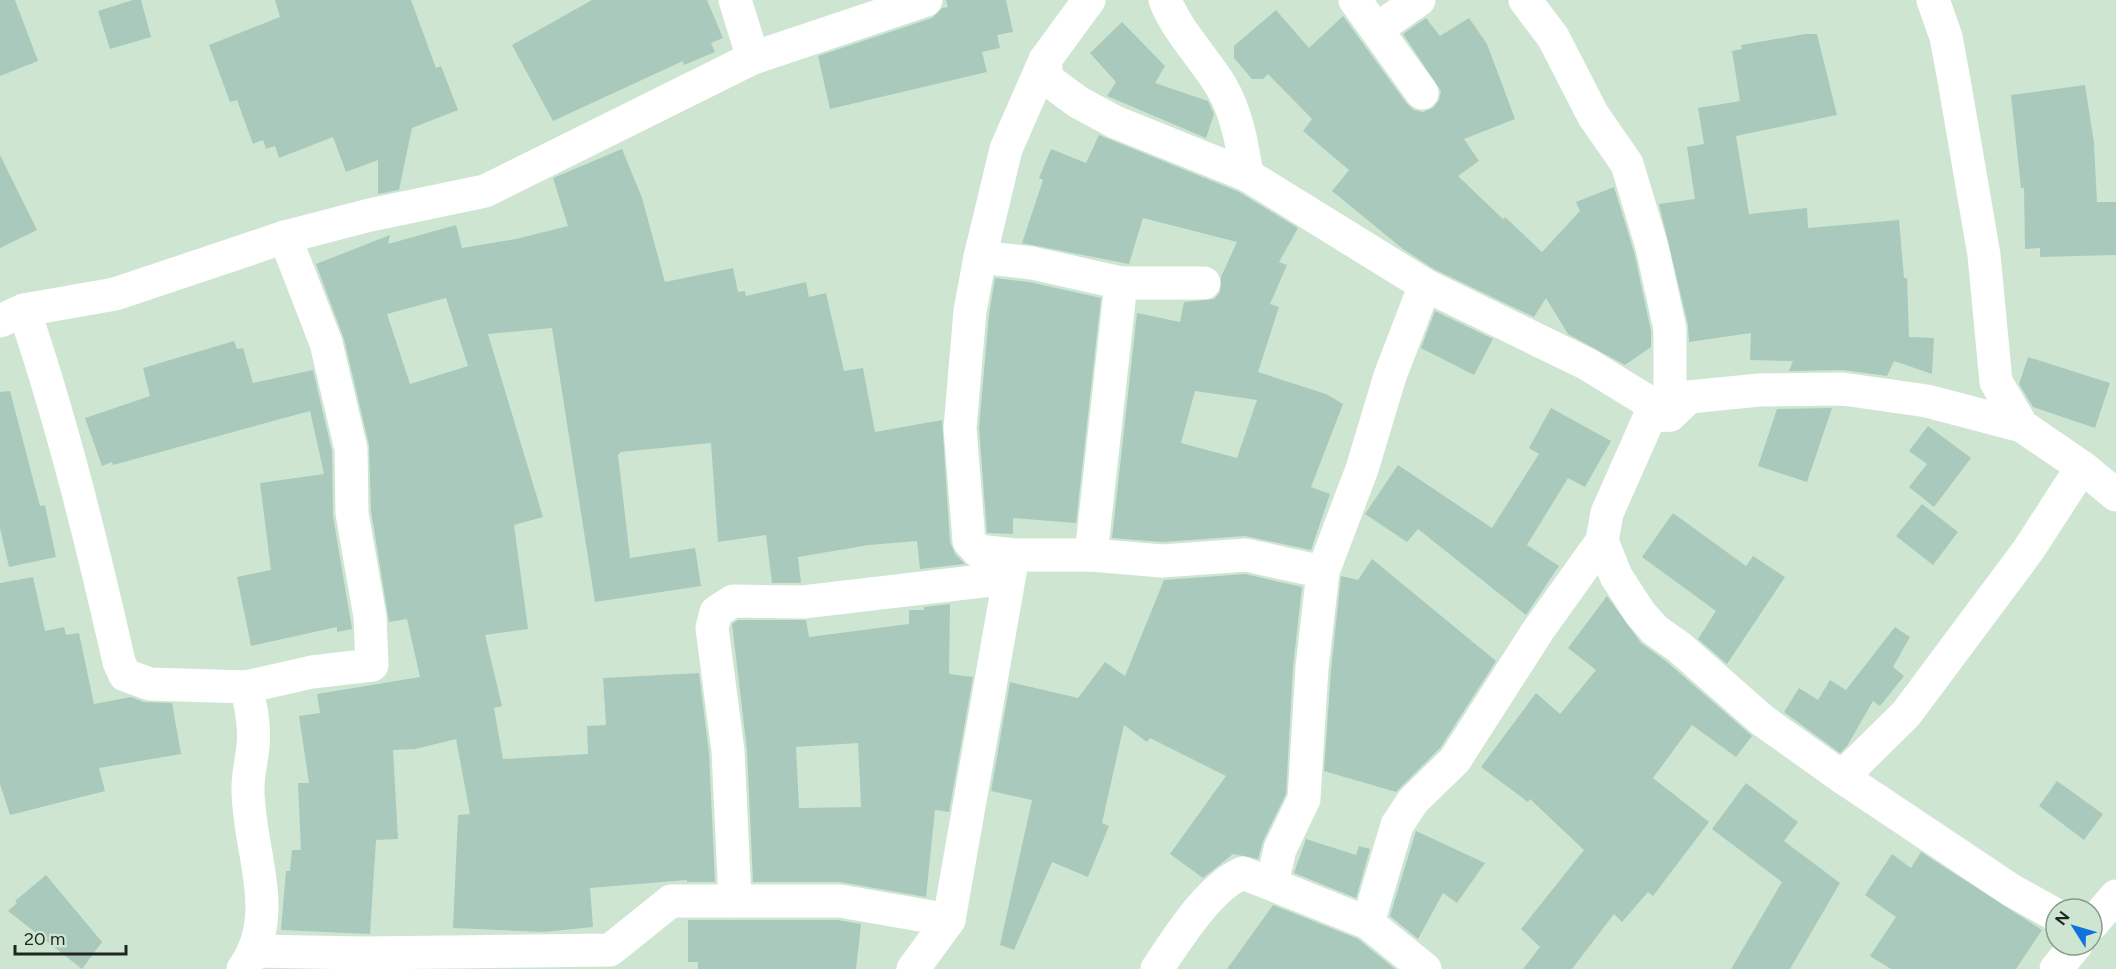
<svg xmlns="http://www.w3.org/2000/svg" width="2116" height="969" viewBox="0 0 2116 969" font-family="Figtree,sans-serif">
	<rect width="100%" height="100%" fill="#cee6d1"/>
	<g fill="#a9c9bc" fill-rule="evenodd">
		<polygon points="0,0 15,0 38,61 0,76"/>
		<polygon points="133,0 141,0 151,37 110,49 98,11"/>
		<polygon points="275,0 411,0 436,68 441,66 458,110 412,128 399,190 378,194 378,160 346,172 333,137 279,158 275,146 266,149 263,140 253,144 237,100 230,102 209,45 280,17"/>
		<polygon points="592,0 707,0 723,38 711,43 715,52 684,65 683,61 553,121 512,45"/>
		<polygon points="946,0 1006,0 1013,32 997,35 1000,48 982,52 987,72 830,109 818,56 932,18 942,8 948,7"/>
		<polygon points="1276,10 1309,48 1343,16 1407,104 1414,110 1423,112 1433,108 1439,100 1441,91 1403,34 1426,18 1440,36 1469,18 1487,44 1515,119 1464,139 1479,161 1458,176 1503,219 1505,217 1542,252 1580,211 1576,202 1614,187 1634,252 1651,331 1651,347 1625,365 1568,334 1546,298 1534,317 1434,269 1403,249 1332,191 1349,170 1303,131 1312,119 1268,74 1263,79 1252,79 1234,58 1234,46"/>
		<polygon points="1122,22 1165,66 1155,83 1208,101 1214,114 1206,138 1107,96 1116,82 1090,53"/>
		<polygon points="1805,34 1817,34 1837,115 1736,136 1749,214 1807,208 1808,228 1899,220 1904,278 1907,278 1909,337 1934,338 1932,374 1894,361 1887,376 1843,370 1789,371 1793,361 1750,360 1751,333 1689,342 1688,325 1659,204 1695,199 1687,147 1704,144 1698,108 1740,101 1732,51 1742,49 1741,45"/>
		<polygon points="2085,85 2094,143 2097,202 2116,202 2116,255 2040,257 2040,248 2025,249 2024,188 2021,188 2011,95"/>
		<path d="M1099 135 1239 192 1298 228 1279 262 1287 265 1270 304 1279 307 1258 372 1326 394 1343 404 1311 487 1330 494 1311 550 1245 536 1162 542 1112 538 1137 313 1180 322 1184 302 1214 299 1220 292 1221 277 1237 242 1143 218 1129 264 1022 243 1043 180 1039 178 1051 149 1086 163ZM1195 391 1257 400 1237 458 1181 443Z"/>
		<path d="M622 149 642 198 665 282 733 268 738 292 745 291 746 296 806 282 809 297 826 293 844 371 863 368 875 432 942 420 950 542 955 554 965 564 920 569 917 541 869 545 798 557 801 583H772L766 535 718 542 711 443 621 452 618 455 630 558 695 548 701 586 595 602 552 328 488 334 543 517 514 525 528 629 485 635 502 706 494 708 503 759 588 754 587 726 606 725 603 678 699 673 709 753 715 882H687V880L590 888 593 927 544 932 453 928 458 815 470 814 456 739 415 749 393 750 398 839 376 840 370 934 281 930 286 871H290L292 850H301L298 783H309L299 716 320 713 317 694 420 677 407 619 389 622 371 511 369 445 344 339 316 264 390 235 388 244 456 225 462 248 516 239 568 226 553 178ZM446 298 468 366 410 384 387 314Z"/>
		<polygon points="0,155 37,230 0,248"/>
		<polygon points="995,278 1029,282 1101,298 1076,523 1013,518 1013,534 987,533 979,428 989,314"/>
		<polygon points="1435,311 1493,339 1474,375 1421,348"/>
		<polygon points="234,341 237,349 243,348 253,383 313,370 332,451 333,516 352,629 337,632 337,627 251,646 237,577 271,570 260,483 324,474 310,411 113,465 112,462 102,466 85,418 150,396 143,368"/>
		<polygon points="2028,357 2110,383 2095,428 2033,407 2019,384"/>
		<polygon points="10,391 40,506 45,505 56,557 9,567 0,528 0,392"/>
		<polygon points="1551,408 1611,441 1585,487 1568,478 1527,545 1559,566 1526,615 1418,529 1407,542 1365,514 1398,465 1492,528 1539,454 1529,448"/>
		<polygon points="1832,408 1807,482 1758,466 1777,409"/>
		<polygon points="1928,426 1971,458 1934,507 1909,487 1927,464 1909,451"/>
		<polygon points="1922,504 1958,532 1933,565 1896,536"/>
		<polygon points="1673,513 1746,566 1753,556 1785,577 1727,664 1698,639 1716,611 1642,557"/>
		<polygon points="1372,559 1496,661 1440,748 1396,792 1324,771 1331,670 1341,576 1358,580"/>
		<polygon points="1245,574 1302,587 1293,667 1286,794 1263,841 1258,859 1233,854 1203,878 1170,854 1226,776 1150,738 1147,742 1124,725 1102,823 1109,826 1088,877 1052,862 1014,950 1000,945 1032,800 991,791 1010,682 1078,698 1105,662 1125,676 1164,580"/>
		<polygon points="33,577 45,631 64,627 66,635 79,633 94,704 131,697 144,702 172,703 181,754 99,768 105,791 10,815 0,784 0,583"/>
		<polygon points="1607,596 1641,643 1667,662 1752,736 1736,757 1692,725 1653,778 1709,822 1653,896 1648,892 1622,922 1614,914 1572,969 1523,969 1540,947 1521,929 1584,850 1530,799 1528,802 1481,767 1536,693 1560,714 1596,670 1568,648"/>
		<path d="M950 604 949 674 973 677 949 812 935 810 926 897 840 882H753L747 750 732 624 738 620H806L809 637 909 624V610H924V607ZM858 743 861 807 799 808 796 747Z"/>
		<polygon points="1895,627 1910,637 1893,667 1904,676 1880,706 1873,701 1847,746 1840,753 1784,712 1799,688 1818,700 1830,680 1846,690"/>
		<polygon points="2057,781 2103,814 2084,840 2039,806"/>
		<polygon points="1746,783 1798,822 1784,841 1840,883 1790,969 1731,969 1782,882 1712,829"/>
		<polygon points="1416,831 1485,863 1457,903 1443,893 1418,939 1390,916"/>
		<polygon points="1306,839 1356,855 1359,846 1370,849 1356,898 1294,873"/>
		<polygon points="1921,852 2042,930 2016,969 1891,969 1870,956 1896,917 1865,895 1892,854 1911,868"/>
		<polygon points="46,875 102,942 82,969 8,911 17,903 15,901"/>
		<polygon points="1273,905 1358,939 1395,969 1227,969"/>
		<polygon points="688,920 838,920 861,924 856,969 698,969 698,962 688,962"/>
	</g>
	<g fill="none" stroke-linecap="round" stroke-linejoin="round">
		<g stroke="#fff" stroke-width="33">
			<polyline points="735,0 753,58"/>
			<polyline points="1089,0 1045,60 1006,149 980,257 970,311 960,428 969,541 978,551 1014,555 1091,555 1162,561 1246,555 1323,572"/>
			<path d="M1165 0C1178 33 1203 56 1221 86 1237 113 1242 144 1247 175"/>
			<polyline points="1355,0 1422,93"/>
			<polyline points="1525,0 1553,37 1593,115 1627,164 1652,247 1670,329 1670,415"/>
			<polyline points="1933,0 1946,37 1954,80 1984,255 1996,382 2022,426 2082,467 2116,495"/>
			<polyline points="1377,29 1419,0"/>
			<polyline points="1045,60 1047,79 1078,102 1115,122 1247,175 1425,285 1587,364 1670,415"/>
			<polyline points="980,257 1032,263 1121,283 1204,283"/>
			<path d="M24 310C63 425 92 543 119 662L125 675 150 684 246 687"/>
			<polyline points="0,321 24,310 115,294 285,237 370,215 485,191 753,58 926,0"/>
			<polyline points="1602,541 1616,576 1640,613 1655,630 1679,647 1762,720 1842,777 2011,890 2056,915"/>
			<polyline points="1091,555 1121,283"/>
			<polyline points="1842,777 1906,714 2029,549 2082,467"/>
			<polyline points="1272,883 1280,849 1304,799 1312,668 1323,572 1362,469 1390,376 1425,285"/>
			<polyline points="735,901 728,751 712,628 716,612 733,601 803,602 1008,578"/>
			<polyline points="1368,923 1397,825 1413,801 1455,760 1537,632 1602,541 1607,513 1650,416 1670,415 1689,397 1759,390 1843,389 1927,401 2022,426"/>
			<polyline points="2092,924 2116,896"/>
			<polyline points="256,951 364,953 610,950 671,901 840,901 949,920"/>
			<path d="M243 969C283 914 247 848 248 787 248 773 252 759 253 746 255 726 251 705 246 687L312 672 372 665 370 617 352 513 351 449 326 343 285 237"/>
			<polyline points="913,969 949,920 1013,556"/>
			<path d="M1157 969C1177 939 1210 886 1243 873L1368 923 1425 969"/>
			<polyline points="2056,969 2076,945"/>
		</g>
	</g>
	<g transform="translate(2074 927) rotate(307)"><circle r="28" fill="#cee6d1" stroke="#889a8a" stroke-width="1.5"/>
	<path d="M0-4.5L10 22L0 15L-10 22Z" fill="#1073db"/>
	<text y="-9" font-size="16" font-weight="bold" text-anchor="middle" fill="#1e271f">N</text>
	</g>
	<path d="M15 945v9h111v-9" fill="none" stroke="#1e271f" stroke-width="3"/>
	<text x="24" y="945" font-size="18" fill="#1e271f" stroke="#cee6d1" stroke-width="4.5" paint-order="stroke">20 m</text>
</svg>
